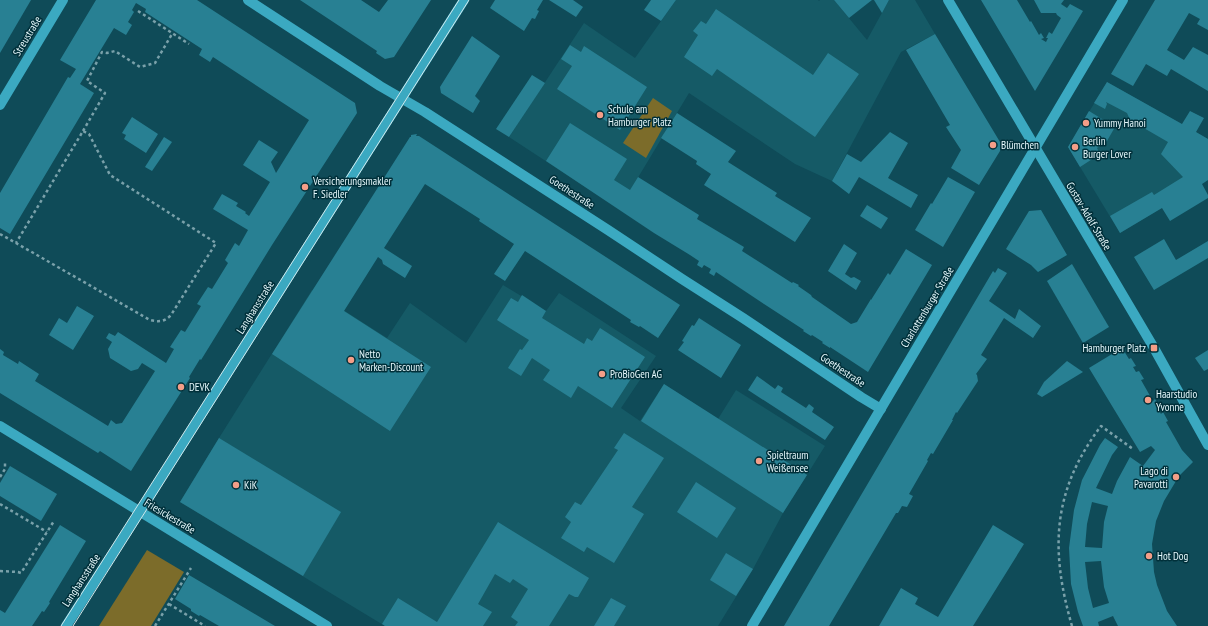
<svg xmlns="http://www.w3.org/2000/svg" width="1208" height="626" viewBox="0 0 1208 626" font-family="'PT Sans Narrow',sans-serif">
	<rect width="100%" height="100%" fill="#0f4b58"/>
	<g fill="#155a66">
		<polygon points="676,0 818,0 819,1 820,0 834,0 867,40 889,0 915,0 935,34 901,52 832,181 795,164 689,93 619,209 509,137 584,23 635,58"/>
		<polygon points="1107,82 1208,139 1208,180 1120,233 1068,147"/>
		<polygon points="503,285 546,311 559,293 656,356 621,408 640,421 664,384 718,419 736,390 825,446 783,513 753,569 718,626 385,626 180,502 219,438 312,290 387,338 410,303 466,343"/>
	</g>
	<g fill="#7c6c2a">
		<polygon points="653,98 672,111 646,158 623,143"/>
		<polygon points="147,550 184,572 151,626 99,626"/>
	</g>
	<g fill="#288093" fill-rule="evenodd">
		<polygon points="0,0 31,0 0,53"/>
		<polygon points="96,0 197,0 355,103 357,113 272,245 201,360 200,359 189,377 190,378 131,471 100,451 98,453 0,393 0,349 4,352 3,355 18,364 19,361 39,374 35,381 108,426 111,420 116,424 122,423 155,371 142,363 138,369 131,371 110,358 108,349 112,342 106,338 109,333 115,336 118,332 166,363 174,349 170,347 181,330 185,332 201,306 197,304 208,287 212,289 228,263 225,260 235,243 239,246 248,230 213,209 222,194 238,203 236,206 246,212 245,213 249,216 270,182 243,165 259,140 278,152 271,162 276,173 309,120 213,57 210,62 199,55 202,49 145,12 146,9 136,3 132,10 134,12 128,22 132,25 126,35 114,28 80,84 94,93 10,234 0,228 0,193 68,77 70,78 76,69 60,60"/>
		<polygon points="300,0 361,0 379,12 388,0 431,0 394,57 385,59 376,53 377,51"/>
		<polygon points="495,0 543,0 537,10 539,11 535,19 532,18 524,31 490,8"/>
		<polygon points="549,0 573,0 583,7 576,17"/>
		<polygon points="651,0 676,0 661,21 644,10"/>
		<polygon points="834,0 872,0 849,18"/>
		<polygon points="874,0 889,0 882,13"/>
		<polygon points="981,0 1017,0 1030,22 1031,21 1039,35 1041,33 1044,38 1041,39 1046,42 1048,38 1046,38 1049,32 1052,34 1061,18 1057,15 1056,13 1041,13 1034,0 1064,0 1061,4 1067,8 1070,4 1083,11 1035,91"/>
		<polygon points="1155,0 1208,0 1208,30 1197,24 1200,19 1189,13 1167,50 1184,60 1193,47 1208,55 1208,91 1171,69 1167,76 1146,64 1133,86 1111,74"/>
		<polygon points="716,9 813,75 828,53 859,74 815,137 717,69 712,76 684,57 698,35 693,31 701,21 706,24"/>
		<polygon points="935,34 1000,142 1000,151 979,185 951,168 961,150 946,127 950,125 906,50"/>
		<polygon points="472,36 500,56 475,96 480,101 473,113 441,93 440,87"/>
		<polygon points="570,45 581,52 584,46 647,87 620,130 557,89 572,66 561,59"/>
		<polygon points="532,75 545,83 509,137 496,129"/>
		<polygon points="1107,82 1182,124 1190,111 1204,118 1196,132 1208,139 1208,180 1202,184 1208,195 1208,198 1170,221 1162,208 1120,233 1110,216 1152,192 1154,195 1183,177 1161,154 1168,142 1130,120 1127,113 1106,102 1107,104 1105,109 1094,103"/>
		<polygon points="1089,111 1115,127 1107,141 1097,148 1100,154 1080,167 1068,147"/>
		<polygon points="677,113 736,151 728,162 777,193 775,196 811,218 795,242 704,185 711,174 696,164 697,161 661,138"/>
		<polygon points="132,117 158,134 146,153 124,139 126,135 122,133"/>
		<polygon points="570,123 627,159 614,180 630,190 638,177 699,215 697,219 744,247 742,251 792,283 793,282 799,285 798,286 811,295 812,297 851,324 857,322 871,299 871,300 888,273 890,275 906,249 932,265 868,372 830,347 830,348 822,343 823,342 812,335 811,336 803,331 804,330 764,304 716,272 714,276 709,273 711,269 704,265 702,268 697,265 699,261 690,255 654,233 546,161"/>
		<polygon points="890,132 908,143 888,178 918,195 911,208 859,177 849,194 832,181 847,154 861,162"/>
		<polygon points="417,134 416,136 419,136 680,305 658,338 640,326 639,327 630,322 631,320 525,251 505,281 494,274 514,244 479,221 480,219 425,184 384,248 412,266 405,278 383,264 382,260 378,257 344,311 431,367 390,431 272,354 410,137 411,137 411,135"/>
		<polygon points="164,137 172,142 152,171 145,167"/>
		<polygon points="948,177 975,192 943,247 915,230 931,203 932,204"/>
		<polygon points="867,205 888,218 881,229 860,216"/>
		<polygon points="1041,210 1067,255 1038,272 1031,265 1006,249 1029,211"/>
		<polygon points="1164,239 1176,260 1208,241 1208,258 1154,290 1134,257"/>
		<polygon points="844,244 857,253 845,274 851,278 854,277 861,281 856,290 828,271"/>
		<polygon points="1072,264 1109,327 1083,343 1047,281"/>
		<polygon points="998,268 1007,273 989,301 1015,319 1019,309 1041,326 1033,338 1004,318 981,355 987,359 976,374 977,375 978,381 957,413 956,412 952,420 953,420 933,454 931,453 927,460 928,461 909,494 913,496 907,507 902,506 898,513 896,513 829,626 784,626 993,271 995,273"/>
		<polygon points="522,295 546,311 542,318 584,344 587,338 592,341 600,328 645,357 612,408 578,386 571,398 543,380 550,370 532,358 521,376 508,368 520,349 522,350 529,340 497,320 511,298 518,302"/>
		<polygon points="77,306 94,316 73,350 49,335 59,318 67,323"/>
		<polygon points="699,318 741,345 721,378 678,350 684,342 682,341 692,325 694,326"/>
		<path d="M1122 348 1129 359 1131 358 1136 366 1133 367 1136 372 1139 371 1144 379 1141 380 1153 401 1155 399 1160 407 1158 409 1161 414 1163 412 1168 421 1166 422 1182 450 1193 462 1179 476 1164 501 1156 521 1152 544 1154 572 1157 585 1167 611 1177 626H1118L1113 616 1098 622 1099 626H1083L1078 612 1071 584 1069 548 1074 510 1082 480 1100 445 1105 438 1118 447 1112 455 1096 488 1112 494 1117 481 1130 457 1143 466 1155 450 1151 446 1140 452 1089 368ZM1092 502 1108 506 1104 522 1102 548 1085 547 1087 524ZM1101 561 1104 587 1109 603 1093 608 1088 588 1085 562Z"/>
		<polygon points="1208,350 1208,369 1204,371 1195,358"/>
		<polygon points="1067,361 1083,372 1042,397 1037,394 1044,382"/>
		<polygon points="757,376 775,389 778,385 783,388 781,392 806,408 809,404 814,408 812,412 834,427 825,440 748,390"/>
		<polygon points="664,384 807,475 783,513 641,421"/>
		<polygon points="624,433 664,458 632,507 644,514 614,563 587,547 584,552 561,538 571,522 565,517 575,502 581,505 618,450 614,448"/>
		<polygon points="219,438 341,512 303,576 180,502"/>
		<polygon points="10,466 57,494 41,521 0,496 0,483"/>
		<polygon points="696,482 736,508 717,538 677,512"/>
		<polygon points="498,522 589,578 578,597 575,597 569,594 549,626 515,626 518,622 511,617 528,589 513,579 510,583 495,574 478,604 492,612 483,626 385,626 382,624 398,598 437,622"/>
		<polygon points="60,525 86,541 49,602 50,603 44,612 42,611 32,626 0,626 0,610 5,613"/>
		<polygon points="993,525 1024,544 973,626 879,626 901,588 918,598 915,604 938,617"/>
		<polygon points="726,553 753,569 736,596 710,580"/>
		<polygon points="189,575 275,626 219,626 200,615 199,616 191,611 191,609 175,599"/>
		<polygon points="611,598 626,606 614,626 594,626"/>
	</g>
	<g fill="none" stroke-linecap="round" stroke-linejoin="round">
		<g stroke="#7aa1aa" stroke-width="2.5" stroke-dasharray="3 3" stroke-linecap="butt">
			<polyline points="138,11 189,44"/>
			<polyline points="83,131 105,93 87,81 102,52 107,53 115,51 140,67 155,63 172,34"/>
			<path d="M0 234 16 243 150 320C158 322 165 322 171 315L216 243 110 175 89 134 83 131 16 243"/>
			<polyline points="0,477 5,469 5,461"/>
			<polyline points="0,504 47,532"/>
			<polyline points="0,571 18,572 21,573 54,521"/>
			<polyline points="169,604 205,626"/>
			<polyline points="155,626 191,568"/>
			<path d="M1072 626C1050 550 1052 491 1101 426L1133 449"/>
		</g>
		<g stroke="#3ba9c1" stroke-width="10">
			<polyline points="248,0 380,86 425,112 608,230 682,279 743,318 861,397 881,409"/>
			<polyline points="948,0 1154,348 1208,445"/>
			<polyline points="0,105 63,0"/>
			<polyline points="0,426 327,626"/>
			<polyline points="66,626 128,530 464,0"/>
			<polyline points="752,626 1123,0"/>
		</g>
		<g stroke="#cfe7eb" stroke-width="1">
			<polyline points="61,626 459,0"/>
			<polyline points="73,626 469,0"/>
		</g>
	</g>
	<g fill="#f49e88" stroke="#00303a" stroke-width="1.5">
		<circle cx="600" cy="115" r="4"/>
		<circle cx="1086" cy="123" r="4"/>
		<circle cx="993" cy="145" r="4"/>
		<circle cx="1075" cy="147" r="4"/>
		<circle cx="305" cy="187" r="4"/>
		<rect x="1150" y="344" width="8" height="8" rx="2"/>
		<circle cx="351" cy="360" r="4"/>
		<circle cx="602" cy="374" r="4"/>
		<circle cx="181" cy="387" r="4"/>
		<circle cx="1148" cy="400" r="4"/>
		<circle cx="759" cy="461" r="4"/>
		<circle cx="1176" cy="477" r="4"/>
		<circle cx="236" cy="485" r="4"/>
		<circle cx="1149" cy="556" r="4"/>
	</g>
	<g text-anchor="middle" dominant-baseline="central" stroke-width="3" stroke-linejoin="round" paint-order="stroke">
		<g font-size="11" fill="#e5f8fc" stroke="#00303a">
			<text transform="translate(27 36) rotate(-59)">Streustraße</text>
			<text transform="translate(572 192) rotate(33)">Goethestraße</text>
			<text transform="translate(1089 216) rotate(59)">Gustav-Adolf-Straße</text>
			<text transform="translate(255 307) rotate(-58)">Langhansstraße</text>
			<text transform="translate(927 307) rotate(-59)">Charlottenburger Straße</text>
			<text transform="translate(843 370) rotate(34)">Goethestraße</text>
			<text transform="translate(170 516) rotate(31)">Friesickestraße</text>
			<text transform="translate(81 580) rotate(-57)">Langhansstraße</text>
		</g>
		<g font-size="11" fill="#e5f8fc" stroke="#00303a" text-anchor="start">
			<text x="608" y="109">Schule am<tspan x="608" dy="13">Hamburger Platz</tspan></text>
			<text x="1094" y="123">Yummy Hanoi</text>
			<text x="1083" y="141">Berlin<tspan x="1083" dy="13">Burger Lover</tspan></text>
			<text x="1001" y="145">Blümchen</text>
			<text x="313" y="181">Versicherungsmakler<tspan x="313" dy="13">F. Siedler</tspan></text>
			<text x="1146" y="348" text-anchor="end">Hamburger Platz</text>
			<text x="359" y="354">Netto<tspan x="359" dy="13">Marken-Discount</tspan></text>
			<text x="610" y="374">ProBioGen AG</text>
			<text x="189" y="387">DEVK</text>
			<text x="1156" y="394">Haarstudio<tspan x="1156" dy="13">Yvonne</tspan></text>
			<text x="767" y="455">Spieltraum<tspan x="767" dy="13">Weißensee</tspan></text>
			<text x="1168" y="471" text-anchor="end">Lago di<tspan x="1168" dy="13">Pavarotti</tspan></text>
			<text x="244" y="485">KiK</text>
			<text x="1157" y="556">Hot Dog</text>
		</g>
	</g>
</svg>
